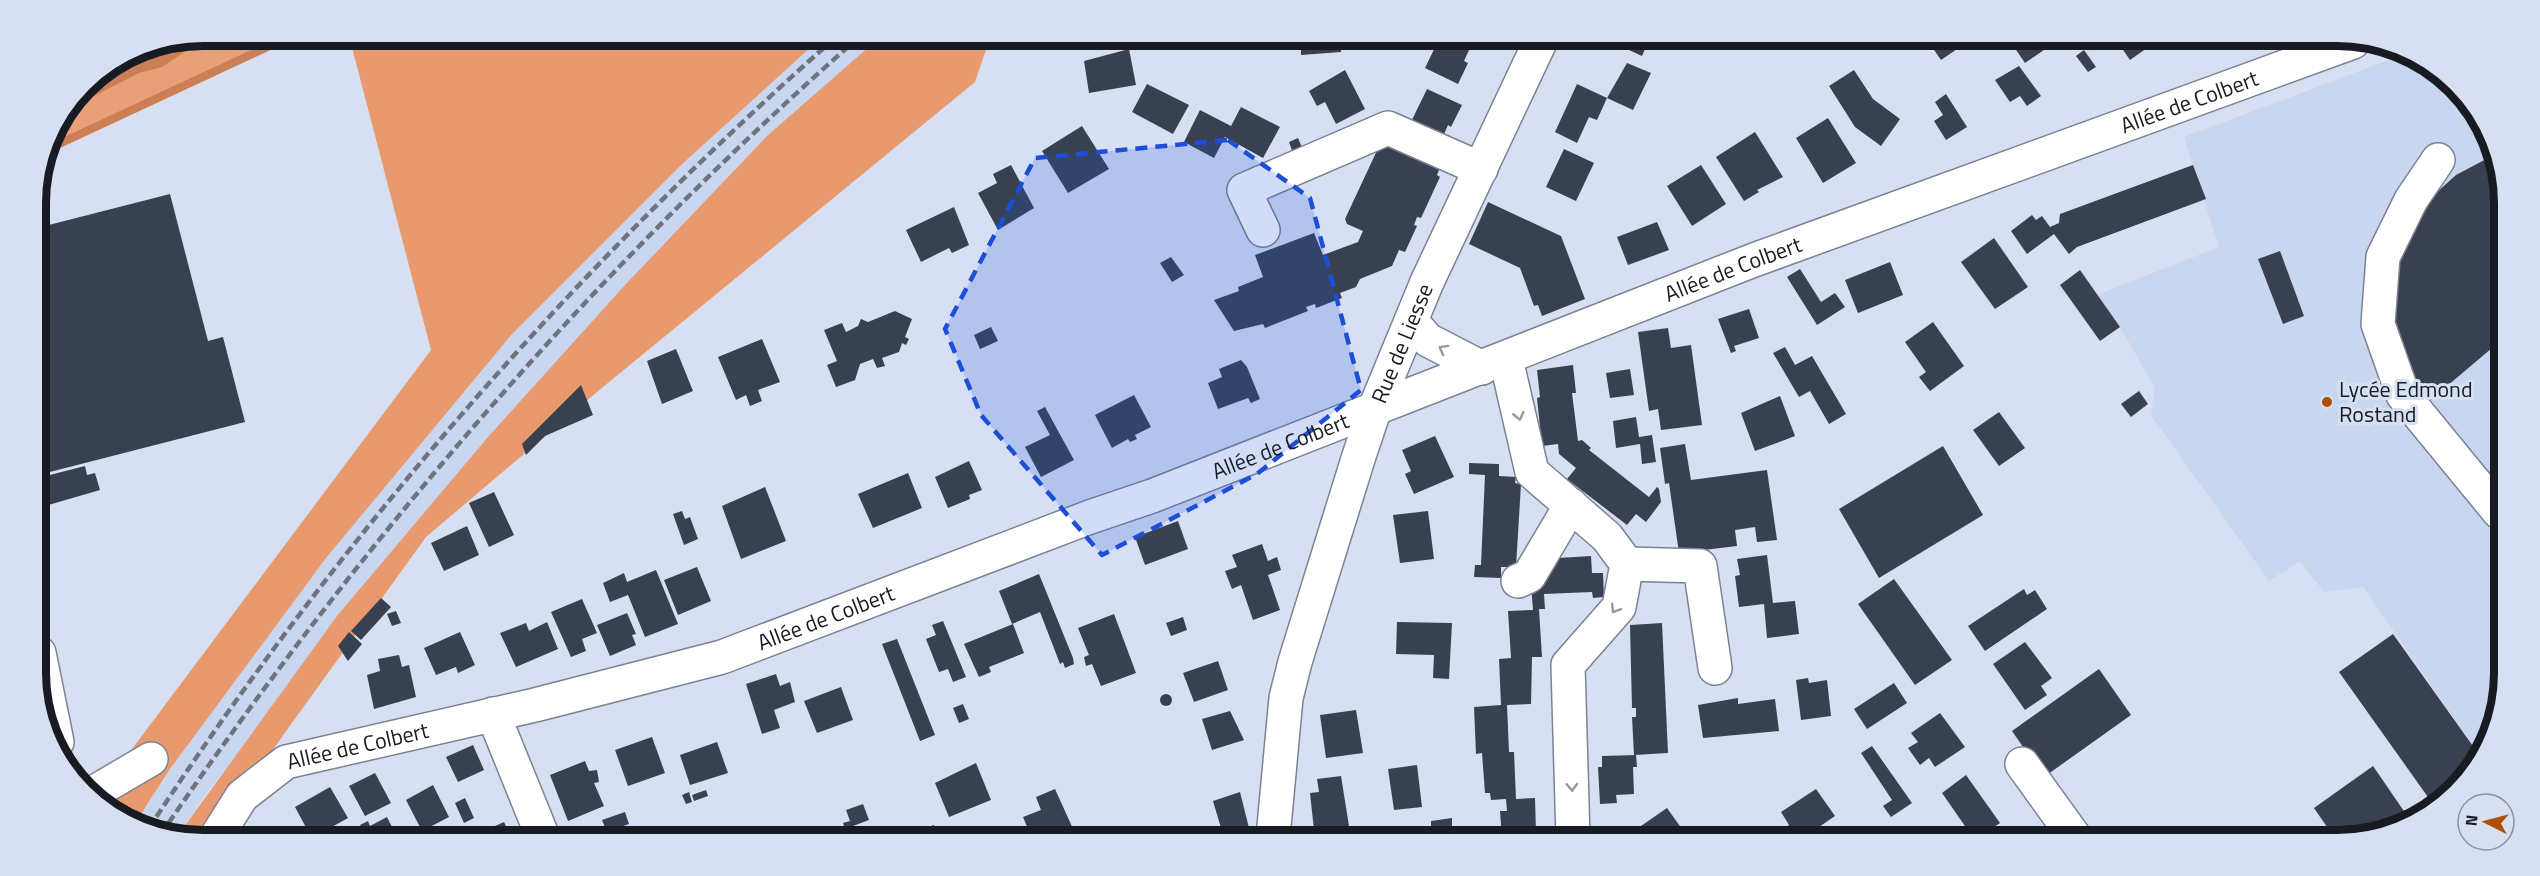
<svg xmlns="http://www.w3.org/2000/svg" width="2540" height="876" viewBox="0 0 2540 876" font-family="'Titillium Web',sans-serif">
	<rect width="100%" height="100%" fill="#d7e0f3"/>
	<g fill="#c9d6ef">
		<polygon points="821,38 879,38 767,136 625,285 488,437 208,791 179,834 160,834 137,820 170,769 326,558 512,333 680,166"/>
		<polygon points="2402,55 2462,93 2501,171 2498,716 2480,756 2363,587 2324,592 2300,561 2269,581 2151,415 2155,388 2120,327 2097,295 2219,247 2184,137"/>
	</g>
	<polygon fill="#e8a078" points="203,36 300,36 46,150 49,139 85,85 139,49"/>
	<g fill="#e9996e">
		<polygon points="349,36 821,38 680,166 512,334 326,558 170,769 137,820 109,803 129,753 431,350"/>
		<polygon points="879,38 990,38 975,82 603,387 426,537 212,834 179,834 337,616 488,437 625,285 767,136"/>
	</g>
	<polygon fill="#cc7f54" points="203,36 216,36 201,41 162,67 139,73 69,109 85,85 139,49"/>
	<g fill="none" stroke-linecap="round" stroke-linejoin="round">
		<polyline stroke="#cc7f54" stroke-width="8" points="46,150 291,36"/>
	</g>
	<g fill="#394150">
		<polygon points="1303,39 1340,39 1341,52 1301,55 1301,41"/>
		<polygon points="1439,39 1474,39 1464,61 1468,63 1458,84 1425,68"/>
		<polygon points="1617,40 1649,40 1642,56 1616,44"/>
		<polygon points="1928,41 1961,41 1963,45 1941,60"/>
		<polygon points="2010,41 2068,41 2057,48 2054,43 2025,63"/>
		<polygon points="2117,41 2157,41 2130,60"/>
		<polygon points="1129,49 1136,85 1089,93 1084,61"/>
		<polygon points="2084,50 2096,67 2088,72 2076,56"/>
		<polygon points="1627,63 1651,73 1633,110 1607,98 1597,120 1589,117 1577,143 1555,132 1577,84 1607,98"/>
		<polygon points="2019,66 2041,96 2027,106 2020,96 2010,102 1995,80"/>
		<polygon points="1345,70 1365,109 1336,124 1325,102 1317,106 1309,91"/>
		<polygon points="1854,70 1873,99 1900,119 1881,146 1855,127 1829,86"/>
		<polygon points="1147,84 1189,105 1173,134 1132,112"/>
		<polygon points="1427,89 1462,105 1451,127 1448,125 1441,141 1409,126"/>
		<polygon points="1946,94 1967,127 1946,140 1934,121 1943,115 1935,102"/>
		<polygon points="1241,107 1280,127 1263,158 1225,137 1214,158 1184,142 1200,110 1231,126"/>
		<polygon points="2472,112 2478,124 2487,144 2483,145"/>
		<polygon points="1828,118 1856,163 1823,183 1796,138"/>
		<polygon points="1082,126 1109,169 1068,193 1042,151"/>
		<polygon points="1755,132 1783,177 1757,190 1759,192 1744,201 1716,157"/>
		<polygon points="1298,138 1305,155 1295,159 1289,142"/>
		<polygon points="1381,142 1442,163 1437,175 1440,177 1421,218 1417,217 1414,225 1417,226 1405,252 1399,250 1392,266 1360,279 1356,287 1340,293 1342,298 1316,308 1315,304 1306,307 1308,311 1265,328 1263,324 1234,331 1214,300 1239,291 1238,287 1263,277 1255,255 1314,233 1323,255 1358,242 1363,231 1347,224 1345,219"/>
		<polygon points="1564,149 1594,163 1576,201 1546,187"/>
		<polygon points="2490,157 2501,186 2501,235 2493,241 2500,249 2500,329 2492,334 2500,345 2500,351 2497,353 2492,348 2427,403 2402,362 2396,345 2392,276 2426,202 2456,175"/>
		<polygon points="1011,165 1034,208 998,230 978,193 997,183 993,174"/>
		<polygon points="1701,165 1726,204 1692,226 1667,186"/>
		<polygon points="2193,165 2206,199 2077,247 2069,254 2054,234 2027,254 2011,231 2032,215 2036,220 2042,216 2050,227 2059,223 2060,214"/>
		<polygon points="170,194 208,341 223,337 245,422 38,475 37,228"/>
		<polygon points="1488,202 1561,236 1585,299 1542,316 1538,305 1534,306 1520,268 1469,244"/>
		<polygon points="954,207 969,245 952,253 949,248 921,262 906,230"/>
		<polygon points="1657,222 1669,250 1628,265 1617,237"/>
		<polygon points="1994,238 2028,287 1995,309 1961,262"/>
		<polygon points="2280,251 2304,316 2283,324 2258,259"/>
		<polygon points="1171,257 1184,275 1172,282 1160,263"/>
		<polygon points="1890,262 1903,295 1858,313 1845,280"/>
		<polygon points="1800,269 1821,302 1835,293 1845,307 1817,325 1787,277"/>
		<polygon points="2080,270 2120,327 2100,341 2060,285"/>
		<polygon points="1749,309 1759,338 1734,346 1736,351 1731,353 1718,319"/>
		<polygon points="895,311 912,319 905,337 909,339 906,345 902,343 899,352 882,358 885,366 877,368 873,359 860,364 855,380 836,387 827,365 837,361 824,330 842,323 846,332 858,326 861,319 868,322"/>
		<polygon points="1933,322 1964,366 1930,391 1919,377 1926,372 1905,342"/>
		<polygon points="991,327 998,341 980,349 974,335"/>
		<polygon points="1668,328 1671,348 1691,345 1702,425 1661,430 1658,409 1649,411 1638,332"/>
		<polygon points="762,339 780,382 758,390 762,401 750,406 746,395 736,400 718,357"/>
		<polygon points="1785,347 1795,365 1812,356 1846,414 1829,424 1810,391 1799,397 1773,353"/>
		<polygon points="676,349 693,391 662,404 647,361"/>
		<polygon points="1241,360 1247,367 1260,399 1251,403 1248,398 1218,409 1208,383 1222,377 1219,369"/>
		<polygon points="1573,365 1576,393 1572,393 1578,441 1582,440 1591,448 1589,450 1649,497 1657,487 1659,489 1661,502 1646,522 1636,514 1627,525 1567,479 1576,468 1559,454 1558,444 1542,446 1537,398 1540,397 1537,370"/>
		<polygon points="1630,369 1634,395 1610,398 1606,373"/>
		<polygon points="581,385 593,415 545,436 526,455 522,444"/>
		<polygon points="2139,391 2148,404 2131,417 2121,404"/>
		<polygon points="1134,395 1151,427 1135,435 1137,439 1130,442 1128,439 1112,448 1095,415"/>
		<polygon points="1780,396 1795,436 1755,451 1741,413"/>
		<polygon points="1045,407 1074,460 1041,477 1025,447 1050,435 1037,411"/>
		<polygon points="1999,412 2025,448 1999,466 1973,430"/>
		<polygon points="1636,417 1639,437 1652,435 1656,462 1642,464 1640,444 1616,448 1613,421"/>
		<polygon points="1435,436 1454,477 1414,494 1405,474 1411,471 1402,450"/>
		<polygon points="1685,444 1691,480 1767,470 1777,540 1757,542 1755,527 1735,530 1737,546 1679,553 1669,483 1665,484 1660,448"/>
		<polygon points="1943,446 1983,515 1879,578 1839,509"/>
		<polygon points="969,461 982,490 969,495 970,499 948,508 935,477"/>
		<polygon points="1469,463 1499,464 1499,476 1516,477 1515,483 1521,484 1516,567 1501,567 1501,578 1474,577 1475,565 1481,565 1485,475 1469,474"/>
		<polygon points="2499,465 2499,488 2488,473"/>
		<polygon points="85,466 87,475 95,473 100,490 38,508 38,478"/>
		<polygon points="908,473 922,508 873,528 858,494"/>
		<polygon points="765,487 786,541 741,559 722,506"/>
		<polygon points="494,492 514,535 489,547 469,503"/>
		<polygon points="682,511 685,519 690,517 698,539 684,545 673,514"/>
		<polygon points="1428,511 1434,559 1400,563 1393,515"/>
		<polygon points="1178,521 1188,549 1145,565 1135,537"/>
		<polygon points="467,526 479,555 444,571 431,543"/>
		<polygon points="1262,544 1268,561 1277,557 1281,570 1268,575 1280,610 1253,620 1241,585 1232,589 1225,571 1237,567 1232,555"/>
		<polygon points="1767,555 1773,603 1795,601 1799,634 1767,638 1764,604 1739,607 1735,576 1740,575 1737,559"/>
		<polygon points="1591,556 1592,573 1603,573 1604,597 1593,598 1592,592 1544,594 1545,609 1539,609 1542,657 1532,657 1531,704 1507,705 1509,752 1514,752 1516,799 1535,798 1536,832 1533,832 1533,838 1502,838 1500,811 1507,811 1506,799 1491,800 1490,793 1485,793 1482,753 1476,754 1474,707 1501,705 1499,659 1511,658 1508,611 1533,610 1531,584 1542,559"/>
		<polygon points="697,567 711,601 678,615 664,580"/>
		<polygon points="656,570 678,624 645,637 628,595 610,602 603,583 624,573 627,582"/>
		<polygon points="1039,574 1073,658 1074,664 1065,668 1063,662 1060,664 1040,612 1012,624 999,591"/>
		<polygon points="1894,579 1952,660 1915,685 1858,604"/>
		<polygon points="2024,589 2027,595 2035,590 2047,609 1985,651 1968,626"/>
		<polygon points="381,598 391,607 361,640 351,631"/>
		<polygon points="582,599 597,633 582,639 586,651 571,657 551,612"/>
		<polygon points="396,611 401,623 392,626 387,614"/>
		<polygon points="627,613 636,634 632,635 636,645 610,656 597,625"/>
		<polygon points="1114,614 1136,673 1101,686 1092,664 1086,666 1084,657 1089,655 1078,628"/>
		<polygon points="1183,617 1187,630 1171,636 1166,623"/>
		<polygon points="943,621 966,677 953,682 948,669 939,672 926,639 936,635 932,625"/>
		<polygon points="547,622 558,649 516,667 500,633 526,623 529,631"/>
		<polygon points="1397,622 1452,623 1449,679 1433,678 1434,655 1396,654"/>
		<polygon points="1662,623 1668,753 1634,755 1632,717 1636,717 1636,708 1632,708 1630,625"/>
		<polygon points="1013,624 1024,653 989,667 991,672 979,677 964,644"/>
		<polygon points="349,632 362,644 348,661 338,646"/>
		<polygon points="460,632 475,665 458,673 456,667 436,675 424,648"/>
		<polygon points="2393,634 2480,756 2476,766 2435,807 2339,672"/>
		<polygon points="897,639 935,735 920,741 882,644"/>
		<polygon points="2025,642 2052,678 2041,686 2047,695 2025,710 1993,664"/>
		<polygon points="399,655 402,667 409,665 416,697 374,709 367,675 380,671 378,659"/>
		<polygon points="1218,661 1228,690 1194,702 1183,673"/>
		<polygon points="2099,669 2131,715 2044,777 2012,731"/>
		<polygon points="776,674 780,686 790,682 795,702 774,710 780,728 762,734 746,684"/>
		<polygon points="1808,678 1809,683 1827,680 1831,716 1801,720 1796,680"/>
		<polygon points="1894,683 1907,703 1867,729 1854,709"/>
		<polygon points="841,687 853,720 817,733 804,701"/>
		<circle cx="1166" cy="700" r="6"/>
		<polygon points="1738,698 1738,704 1775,699 1779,731 1703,738 1698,705"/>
		<polygon points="963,704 969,719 959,723 953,708"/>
		<polygon points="1356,710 1363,753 1326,758 1320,715"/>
		<polygon points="1230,711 1244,740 1212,750 1202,719"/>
		<polygon points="1940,713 1965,747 1935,767 1929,758 1920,765 1908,748 1918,742 1911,733"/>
		<polygon points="652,737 665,773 628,786 615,750"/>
		<polygon points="717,742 728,773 690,785 680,755"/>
		<polygon points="473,745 484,770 458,782 446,757"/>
		<polygon points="1872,746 1912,803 1891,817 1883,806 1892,800 1861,753"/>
		<polygon points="1636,755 1637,767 1633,767 1634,794 1616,795 1617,803 1600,804 1598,767 1602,767 1602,756"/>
		<polygon points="585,761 589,771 597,770 599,782 594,783 604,806 568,821 550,775"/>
		<polygon points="976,763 991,800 949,817 935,783"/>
		<polygon points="1417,765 1422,807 1394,810 1388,769"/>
		<polygon points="2373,766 2408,817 2347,840 2336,840 2314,808"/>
		<polygon points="375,773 391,803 365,816 349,786"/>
		<polygon points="1966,775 2000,823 1977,839 1974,839 1942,793"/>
		<polygon points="1341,776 1349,826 1314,830 1310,793 1319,792 1317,779"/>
		<polygon points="433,785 449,817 422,831 406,800"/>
		<polygon points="330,787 348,818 330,828 334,835 310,835 295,807"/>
		<polygon points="1055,789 1074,831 1072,831 1074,836 1031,836 1023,817 1041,810 1036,797"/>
		<polygon points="1816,789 1835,816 1803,838 1769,838 1789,825 1781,812"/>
		<polygon points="706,790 708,796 694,801 692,795"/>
		<polygon points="689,792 692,802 686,804 682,795"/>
		<polygon points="1240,792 1250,832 1228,837 1225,827 1221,828 1213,801"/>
		<polygon points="465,798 474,818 464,823 455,803"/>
		<polygon points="863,804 869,820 845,829 843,823 850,821 846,810"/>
		<polygon points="1667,808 1682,829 1668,838 1631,838 1628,835"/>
		<polygon points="625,812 629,824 607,832 602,820"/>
		<polygon points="387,817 396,835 365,835 360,825 368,821 370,826"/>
		<polygon points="1452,818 1452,837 1431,837 1431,821"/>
		<polygon points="504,822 510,835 475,835"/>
		<polygon points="934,825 938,836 905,836"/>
		<polygon points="412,827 416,835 402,835 400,832"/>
		<polygon points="1188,829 1191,837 1169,837"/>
		<polygon points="1933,830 1938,839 1929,839 1926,835"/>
	</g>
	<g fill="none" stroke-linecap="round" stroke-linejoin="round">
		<defs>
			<g id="minor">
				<polyline points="2438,160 2411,200 2383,257 2378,324 2403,395 2499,512"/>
				<polyline points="1263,230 1244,190 1388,128 1481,169"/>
				<polyline points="1411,321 1428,340 1482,368"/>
				<polyline points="1506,359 1532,472 1607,537 1627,564 1619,607 1568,665 1573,838"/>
				<polyline points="1627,564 1700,566 1715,668"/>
				<polyline points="1518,581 1529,576 1571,505"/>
				<polyline points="39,653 57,742"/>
				<polyline points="493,714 542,835"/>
				<polyline points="2022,764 2076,839"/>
				<polyline points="93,793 151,759"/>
				<path id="s1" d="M218 834 242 796 286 762 535 705 722 657 1090 517 1152 496 1754 260 2353 42"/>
				<path id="s2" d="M1273 837 1286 698 1295 662 1358 459 1375 408 1427 282 1541 40"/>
			</g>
		</defs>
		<use href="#minor" stroke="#7a8293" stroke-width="36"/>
		<use href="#minor" stroke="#fff" stroke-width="33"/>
		<g stroke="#6e747f" stroke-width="4.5" stroke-dasharray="9 4.5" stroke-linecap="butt">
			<path d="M149 828C340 536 574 268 835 38"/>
			<path d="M161 834C361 541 592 272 858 38"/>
		</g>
	</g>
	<defs><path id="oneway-chevron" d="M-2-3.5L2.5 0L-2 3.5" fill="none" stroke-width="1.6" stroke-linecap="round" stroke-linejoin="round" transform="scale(1.5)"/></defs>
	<g stroke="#97989b">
		<use href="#oneway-chevron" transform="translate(1443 349) rotate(-151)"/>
		<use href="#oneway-chevron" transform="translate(1519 416) rotate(77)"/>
		<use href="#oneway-chevron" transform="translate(1615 609) rotate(122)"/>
		<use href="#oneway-chevron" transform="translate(1572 787) rotate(88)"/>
	</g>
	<path fill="#1d4ed8" fill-opacity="0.2" stroke="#1d4ed8" stroke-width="4.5" stroke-dasharray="12 8" stroke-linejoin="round" d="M1228 140 1310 198 1361 390 1257 474 1102 555 981 415 945 329 1035 158Z"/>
	<circle fill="#ae4f02" stroke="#d7e0f3" stroke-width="2" cx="2327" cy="402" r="6"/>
	<g text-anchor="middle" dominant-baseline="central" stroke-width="6" stroke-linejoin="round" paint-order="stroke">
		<g font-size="22" fill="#181b21" stroke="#d7e0f3">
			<text stroke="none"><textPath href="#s1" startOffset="2118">Allée de Colbert</textPath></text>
			<text stroke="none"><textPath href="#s1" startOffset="1632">Allée de Colbert</textPath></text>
			<text stroke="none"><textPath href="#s2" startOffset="513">Rue de Liesse</textPath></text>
			<text stroke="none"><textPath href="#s1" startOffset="1146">Allée de Colbert</textPath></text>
			<text stroke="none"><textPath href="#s1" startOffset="660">Allée de Colbert</textPath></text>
			<text stroke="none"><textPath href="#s1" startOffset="174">Allée de Colbert</textPath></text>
		</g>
		<g font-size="22" fill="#181b21" stroke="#d7e0f3" text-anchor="start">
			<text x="2339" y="389">Lycée Edmond<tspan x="2339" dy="25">Rostand</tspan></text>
		</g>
	</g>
	<path d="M0 0H2540V876H0ZM203 46H2337A157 157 0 0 1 2494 203V673A157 157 0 0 1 2337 830H203A157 157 0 0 1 46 673V203A157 157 0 0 1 203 46Z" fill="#d7e0f3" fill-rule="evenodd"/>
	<path fill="none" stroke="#181b21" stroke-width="8" d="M203 46H2337A157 157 0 0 1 2494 203V673A157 157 0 0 1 2337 830H203A157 157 0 0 1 46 673V203A157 157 0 0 1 203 46Z"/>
	<g transform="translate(2486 822) rotate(276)"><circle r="28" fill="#d7e0f3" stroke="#8b919f" stroke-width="1.5"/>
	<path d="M0-4.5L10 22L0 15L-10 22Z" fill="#ae4f02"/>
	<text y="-9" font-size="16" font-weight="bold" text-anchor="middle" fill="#181b21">N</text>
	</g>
</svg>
